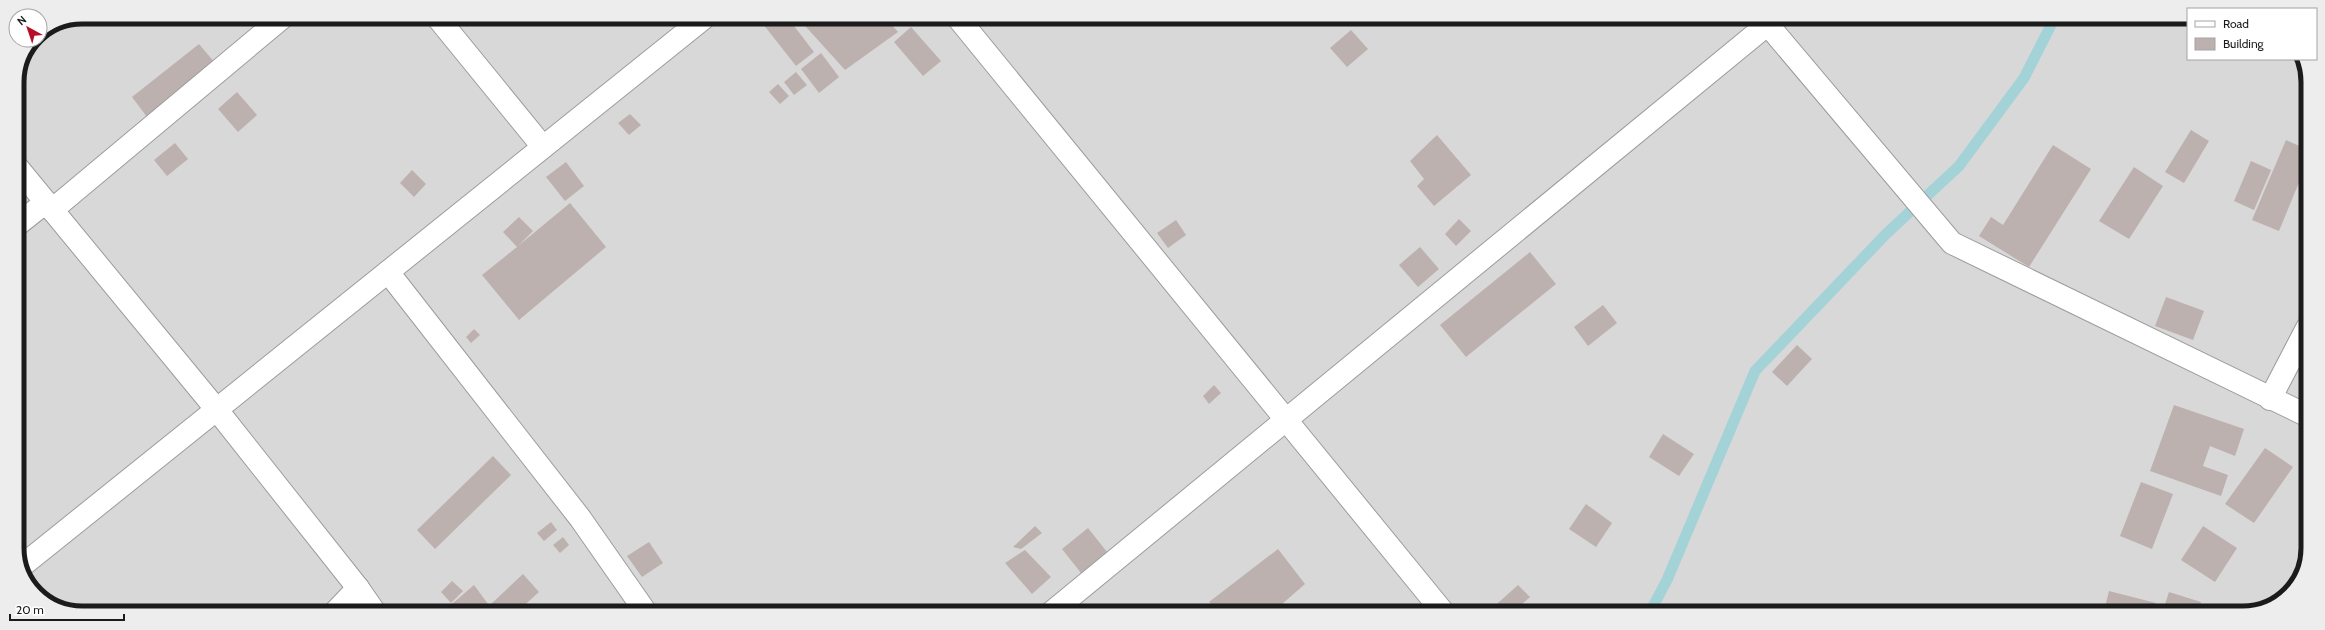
<svg xmlns="http://www.w3.org/2000/svg" width="2325" height="630" viewBox="0 0 2325 630" font-family="Cabin,sans-serif">
	<rect width="100%" height="100%" fill="#ece6e1"/>
	<polygon fill="#d9d8d8" points="82,17 2188,19 2188,59 2300,59 2308,78 2306,564 2283,599 2243,613 66,611 33,591 17,552 17,82 35,40 40,40 40,34"/>
	<g fill="none" stroke-linecap="round" stroke-linejoin="round">
		<polyline stroke="#a4d3d7" stroke-width="11" points="1650,612 1667,580 1755,371 1886,234 1959,166 2024,78 2054,19"/>
	</g>
	<g fill="#bcb1ae">
		<polygon points="761,18 788,18 814,52 796,66 759,19"/>
		<polygon points="798,18 886,18 898,32 845,70"/>
		<polygon points="911,27 941,61 923,76 894,42"/>
		<polygon points="1351,30 1368,49 1347,67 1330,48"/>
		<polygon points="199,44 215,63 147,117 132,97"/>
		<polygon points="821,53 839,77 819,93 801,69"/>
		<polygon points="796,72 807,85 794,95 784,82"/>
		<polygon points="778,84 789,96 780,104 769,92"/>
		<polygon points="237,92 257,115 238,132 218,109"/>
		<polygon points="630,114 641,125 629,135 618,123"/>
		<polygon points="2191,130 2209,141 2184,183 2165,172"/>
		<polygon points="1437,135 1471,175 1434,206 1417,186 1424,179 1410,161"/>
		<polygon points="2286,140 2308,150 2307,163 2279,231 2252,220"/>
		<polygon points="175,143 188,159 167,176 154,160"/>
		<polygon points="2053,145 2091,169 2029,267 1979,236 1991,217 2003,225"/>
		<polygon points="2251,161 2271,170 2254,210 2234,201"/>
		<polygon points="566,162 584,186 565,201 546,177"/>
		<polygon points="2134,167 2163,186 2129,239 2099,221"/>
		<polygon points="412,170 426,184 414,197 400,183"/>
		<polygon points="570,203 606,247 519,320 482,275 517,247 503,232 519,217 533,231 518,246"/>
		<polygon points="1459,219 1471,231 1456,246 1445,234"/>
		<polygon points="1176,220 1186,235 1168,248 1157,233"/>
		<polygon points="1420,247 1439,269 1418,287 1399,265"/>
		<polygon points="1530,252 1556,284 1466,357 1440,325"/>
		<polygon points="2166,297 2204,311 2193,340 2155,326"/>
		<polygon points="1603,305 1617,323 1588,346 1574,327"/>
		<polygon points="474,329 480,335 471,343 466,337"/>
		<polygon points="1797,345 1812,359 1787,386 1772,372"/>
		<polygon points="1214,385 1221,393 1209,404 1203,396"/>
		<polygon points="2174,405 2244,429 2235,456 2210,446 2203,466 2228,475 2221,496 2150,471"/>
		<polygon points="1663,434 1694,454 1679,476 1649,457"/>
		<polygon points="2265,448 2293,467 2254,523 2225,504"/>
		<polygon points="493,456 511,475 435,549 417,530"/>
		<polygon points="2141,482 2173,494 2152,549 2120,536"/>
		<polygon points="1586,504 1612,523 1596,547 1569,529"/>
		<polygon points="551,522 557,530 544,541 537,533"/>
		<polygon points="1035,526 1042,533 1021,549 1013,547"/>
		<polygon points="2203,526 2237,548 2215,582 2181,560"/>
		<polygon points="1088,528 1107,552 1081,573 1062,549"/>
		<polygon points="563,537 569,545 560,553 553,545"/>
		<polygon points="649,542 663,563 642,577 627,556"/>
		<polygon points="1278,549 1305,584 1273,612 1219,612 1209,602"/>
		<polygon points="1025,550 1051,577 1032,594 1005,563"/>
		<polygon points="523,574 539,592 518,611 498,611 491,604"/>
		<polygon points="452,581 463,591 451,603 441,592"/>
		<polygon points="474,585 488,604 479,611 444,611"/>
		<polygon points="1518,585 1530,597 1513,612 1488,612"/>
		<polygon points="2109,591 2156,603 2153,613 2104,611"/>
		<polygon points="2169,592 2201,602 2198,613 2162,613"/>
	</g>
	<g fill="none" stroke-linecap="round" stroke-linejoin="round">
		<defs>
			<g id="minor">
				<polyline points="437,17 543,147"/>
				<polyline points="958,18 1443,612"/>
				<polyline points="1763,19 1952,243 2306,415"/>
				<polyline points="17,167 217,410 358,588 374,611"/>
				<polyline points="52,210 283,17"/>
				<polyline points="17,225 46,202"/>
				<polyline points="388,272 580,518 645,611"/>
				<polyline points="2270,399 2307,328"/>
				<polyline points="23,565 704,18"/>
				<polyline points="336,611 358,588"/>
				<polyline points="1052,612 1768,24"/>
			</g>
		</defs>
		<use href="#minor" stroke="#9c9c9c" stroke-width="24"/>
		<use href="#minor" stroke="#fff" stroke-width="22"/>
	</g>
	<path d="M0 0H2325V630H0ZM82 24H2243A58 58 0 0 1 2301 82V548A58 58 0 0 1 2243 606H82A58 58 0 0 1 24 548V82A58 58 0 0 1 82 24Z" fill="#ededed" fill-rule="evenodd"/>
	<path fill="none" stroke="#1b1b1b" stroke-width="5" d="M82 24H2243A58 58 0 0 1 2301 82V548A58 58 0 0 1 2243 606H82A58 58 0 0 1 24 548V82A58 58 0 0 1 82 24Z"/>
	<rect x="2187" y="8" width="130" height="52" fill="#ffffff" stroke="#a4a4a4"/>
	<rect x="2195" y="21" width="20" height="6" fill="#ffffff" stroke="#a4a4a4"/>
	<text x="2223" y="28" font-size="12" fill="#1b1b1b">Road</text>
	<rect x="2195" y="38" width="20" height="12" fill="#bcb1ae" stroke="#a4a4a4"/>
	<text x="2223" y="48" font-size="12" fill="#1b1b1b">Building</text>
	<g transform="translate(28 28) rotate(320)"><circle r="19" fill="#ffffff" stroke="#a4a4a4"/>
	<path d="M0-3L7 15L0 10L-7 15Z" fill="#b70f29"/>
	<text y="-6" font-size="11" font-weight="bold" text-anchor="middle" fill="#1b1b1b">N</text>
	</g>
	<path d="M10 614v6h114v-6" fill="none" stroke="#1b1b1b" stroke-width="2"/>
	<text x="16" y="614" font-size="12" fill="#1b1b1b" stroke="#ffffff" stroke-width="3" paint-order="stroke">20 m</text>
</svg>
